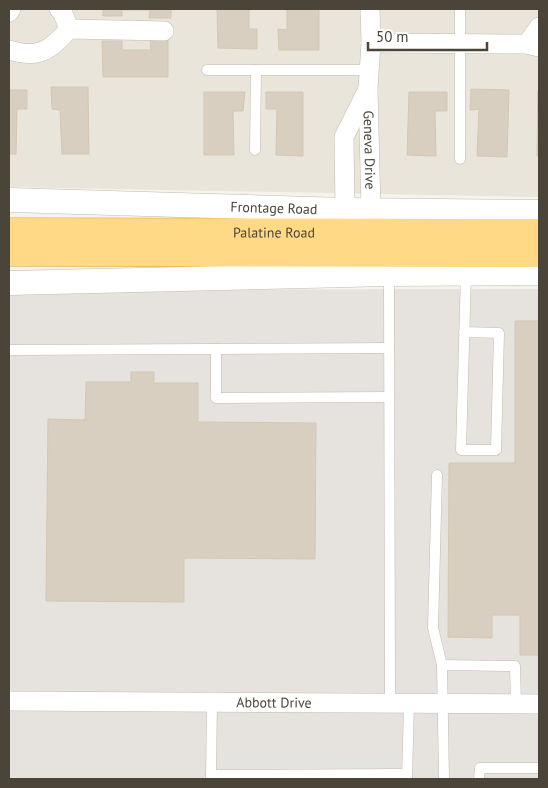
<svg xmlns="http://www.w3.org/2000/svg" width="548" height="788" viewBox="0 0 548 788" font-family="'PT Sans',sans-serif">
	<rect width="100%" height="100%" fill="#f6f3ec"/>
	<polygon fill="#eae5da" points="9,9 539,9 539,197 9,187"/>
	<polygon fill="#e6e2dd" points="539,289 539,779 9,779 9,290"/>
	<polygon fill="#e5e3e0" points="201,752 413,757 413,779 201,779"/>
	<g fill="#d8cfc1" stroke="#d3c7b4">
		<polygon points="103,9 171,9 171,18 149,18 150,10 122,10 122,16 103,16"/>
		<polygon points="217,9 249,9 249,29 257,29 257,49 218,48"/>
		<polygon points="287,9 319,9 319,50 279,50 278,29 287,30"/>
		<polygon points="150,40 168,40 168,77 103,77 102,41 122,41 122,50 151,50"/>
		<polygon points="51,87 88,87 89,154 62,154 60,110 52,109"/>
		<polygon points="471,89 509,90 507,157 477,156 479,109 470,110"/>
		<polygon points="9,90 27,90 27,109 17,109 16,154 9,154"/>
		<polygon points="538,91 539,156 537,156"/>
		<polygon points="204,92 245,92 243,111 233,111 234,155 204,155"/>
		<polygon points="266,92 303,92 303,156 276,155 277,109 266,109"/>
		<polygon points="409,92 447,92 447,111 435,111 436,156 407,155"/>
		<polygon points="515,321 539,321 539,655 520,655 520,615 492,615 492,638 448,637 449,463 515,463"/>
		<polygon points="131,372 154,372 154,383 198,383 198,422 316,423 315,559 184,558 184,602 46,601 48,419 85,420 86,382 131,382"/>
	</g>
	<g fill="none" stroke-linecap="round" stroke-linejoin="round">
		<defs>
			<g id="service">
				<polyline points="460,9 460,159"/>
				<polyline points="207,70 369,70"/>
				<polyline points="255,150 256,70"/>
				<polyline points="389,274 390,703"/>
				<polyline points="464,332 499,333 496,450 461,450 466,273"/>
				<polyline points="216,349 216,398 389,397"/>
				<polyline points="9,350 389,348"/>
				<polyline points="437,475 433,628 442,665"/>
				<polyline points="211,775 407,774"/>
				<polyline points="211,779 212,702"/>
				<polyline points="407,779 409,703"/>
				<polyline points="444,779 442,665 515,666 516,704"/>
				<polyline points="479,779 480,768 539,768"/>
			</g>
			<g id="minor">
				<polyline points="59,9 62,11 69,29"/>
				<path id="s1" d="M370 9 371 43 368 89 371 210"/>
				<polyline points="9,12 11,9"/>
				<polyline points="371,43 527,44 539,47"/>
				<polyline points="527,44 539,27"/>
				<path d="M9 50C38 59 50 51 69 29L164 31"/>
				<polyline points="345,210 344,137 367,91"/>
				<path id="s2" d="M9 701 539 704"/>
			</g>
			<g id="tertiary">
				<path id="s3" d="M9 200 345 210 539 212"/>
				<polyline points="9,283 389,274 539,273"/>
			</g>
			<g id="trunk">
				<path id="s4" d="M9 232 539 233"/>
				<polyline points="9,252 539,253"/>
			</g>
		</defs>
		<use href="#service" stroke="#c2bbae" stroke-width="11"/>
		<use href="#minor" stroke="#c2bbae" stroke-width="20"/>
		<use href="#tertiary" stroke="#c2bbae" stroke-width="25"/>
		<use href="#trunk" stroke="#e0a43c" stroke-width="29"/>
		<use href="#service" stroke="#fff" stroke-width="10"/>
		<use href="#minor" stroke="#fff" stroke-width="19"/>
		<use href="#tertiary" stroke="#fff" stroke-width="24"/>
		<use href="#trunk" stroke="#ffd985" stroke-width="28"/>
	</g>
	<g text-anchor="middle" dominant-baseline="central" stroke-width="5" stroke-linejoin="round" paint-order="stroke">
		<g font-size="14" fill="#4b4439" stroke="#fff">
			<text stroke="none"><textPath href="#s1" startOffset="141">Geneva Drive</textPath></text>
			<text stroke="none"><textPath href="#s3" startOffset="265">Frontage Road</textPath></text>
			<text stroke="none"><textPath href="#s4" startOffset="265">Palatine Road</textPath></text>
			<text stroke="none"><textPath href="#s2" startOffset="265">Abbott Drive</textPath></text>
		</g>
	</g>
	<rect width="548" height="788" fill="none" stroke="#4b4439" stroke-width="20"/>
	<path d="M368 42v8h119v-8" fill="none" stroke="#4b4439" stroke-width="2.5"/>
	<text x="376" y="42" font-size="15" fill="#4b4439" stroke="#ffffff" stroke-width="4" paint-order="stroke">50 m</text>
</svg>
